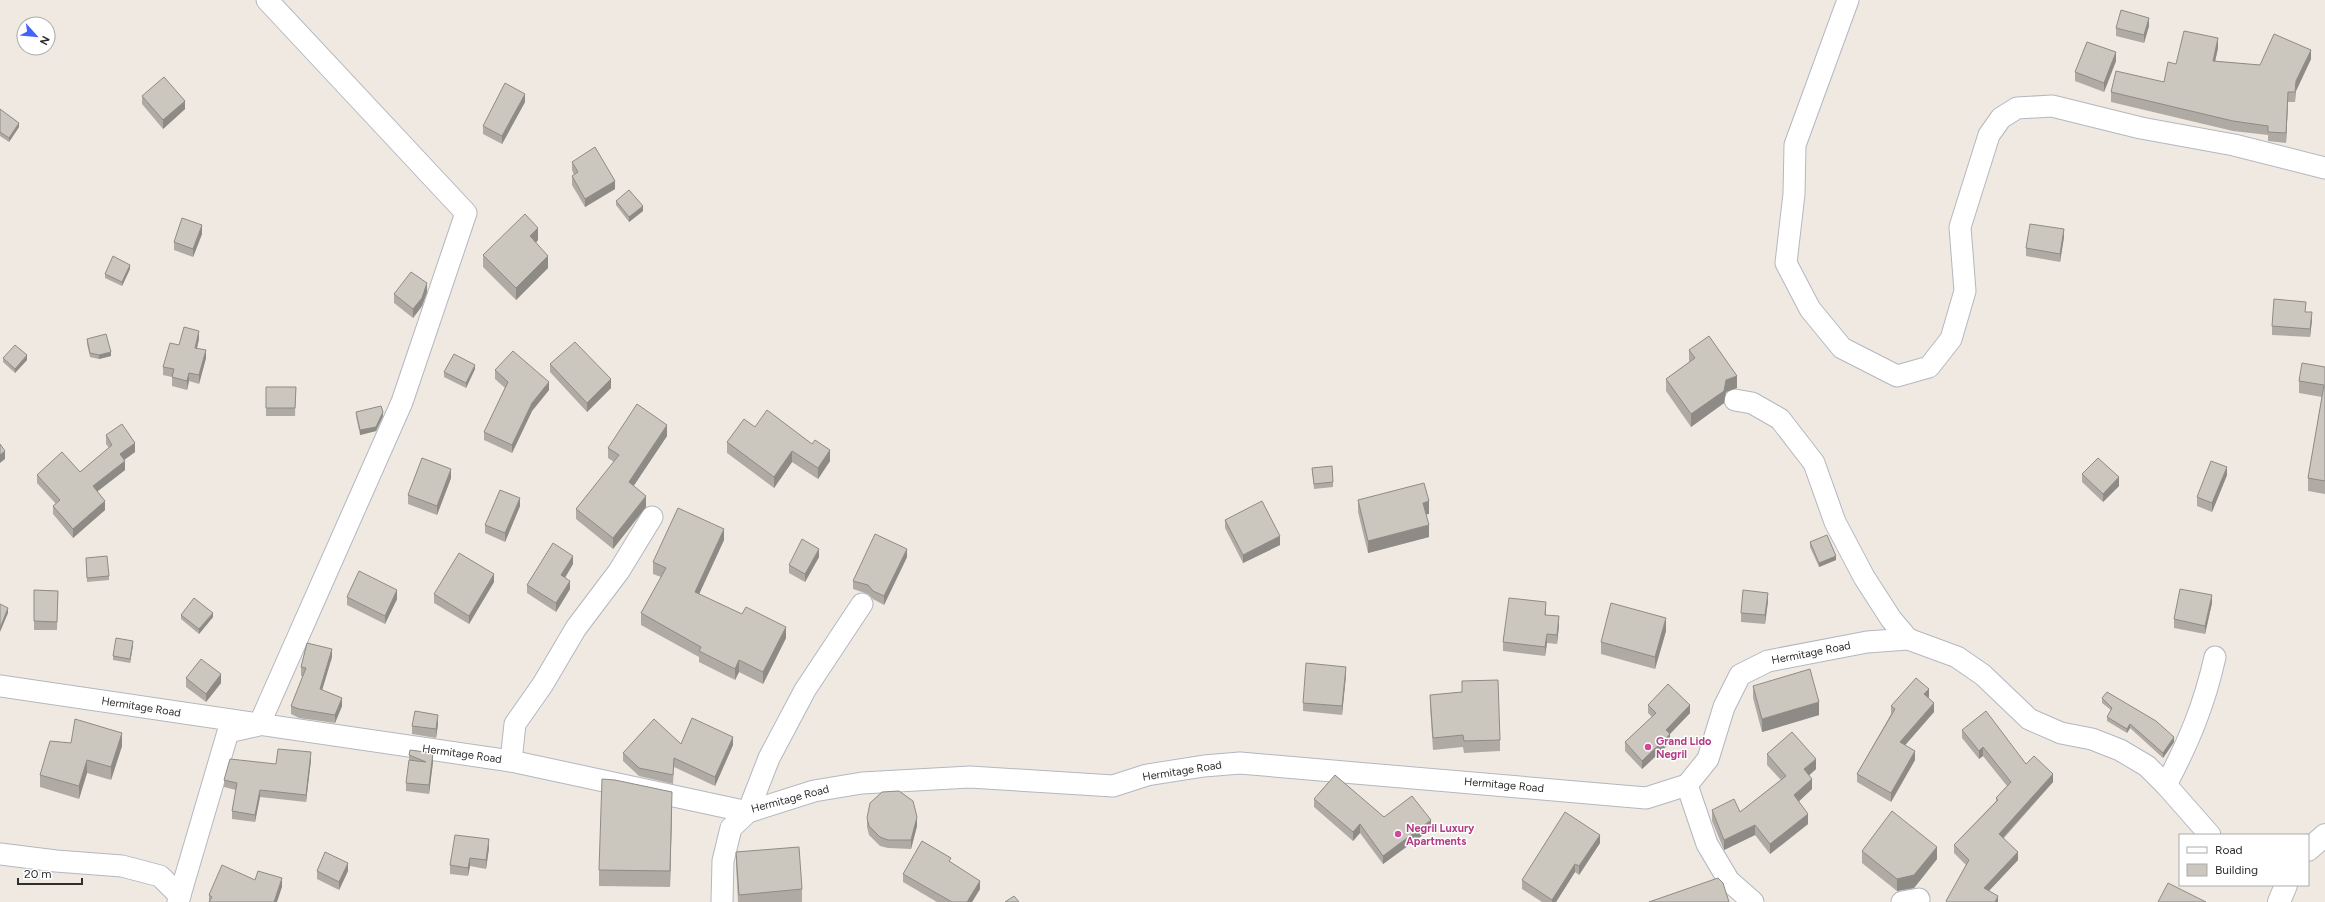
<svg xmlns="http://www.w3.org/2000/svg" width="2325" height="902" viewBox="0 0 2325 902" font-family="Figtree,sans-serif">
	<rect width="100%" height="100%" fill="#efe9e1"/>
	<g fill="none" stroke-linecap="round" stroke-linejoin="round">
		<defs>
			<g id="minor">
				<polyline points="1848,0 1795,145 1794,194 1786,263 1810,309 1842,348 1897,376 1929,367 1951,339 1965,291 1960,227 1989,135 2001,118 2017,108 2052,106 2141,128 2234,145 2325,168"/>
				<polyline points="1735,400 1752,403 1780,419 1814,463 1835,522 1864,577 1891,619 1908,639"/>
				<polyline points="0,686 511,761 748,812 814,791 862,783 970,777 1113,786 1147,775 1204,766 1240,763 1646,798 1687,785 1708,759 1724,707 1740,675 1768,661 1867,642 1908,639 1957,657 1983,675 2029,719 2061,733 2092,739 2120,750 2147,766 2166,785 2210,835"/>
				<polyline points="511,761 515,724 543,684 576,628 619,571 652,517"/>
				<polyline points="1687,785 1707,844 1729,881 1753,902"/>
				<path d="M2166 785C2189 741 2204 706 2215 657"/>
				<polyline points="0,854 56,861 122,866 160,876 180,896"/>
				<polyline points="178,902 228,732 259,725 402,402 466,213 267,0"/>
				<polyline points="722,902 723,861 731,828 748,812 769,758 805,690 862,604"/>
				<polyline points="1902,902 1919,899"/>
			</g>
			<g id="secondary">
				<polyline points="2308,850 2325,835"/>
				<polyline points="2279,902 2286,885"/>
			</g>
		</defs>
		<use href="#minor" stroke="#b4b7c1" stroke-width="23"/>
		<use href="#secondary" stroke="#b4b7c1" stroke-width="24"/>
		<use href="#minor" stroke="#fff" stroke-width="21"/>
		<use href="#secondary" stroke="#fff" stroke-width="22"/>
	</g>
	<g fill="#afaba4">
		<polygon points="2149,26 2144,43 2116,36 2116,28"/>
		<polygon points="2218,48 2215,61 2260,65 2311,59 2296,91 2295,102 2288,102 2286,143 2268,141 2268,135 2233,131 2111,102 2111,92 2164,82 2176,64"/>
		<polygon points="2116,61 2104,92 2075,81 2075,72"/>
		<polygon points="142,96 185,109 163,129 142,104"/>
		<polygon points="525,102 502,144 483,134 483,126"/>
		<polygon points="0,109 19,127 9,142 0,136"/>
		<polygon points="572,162 615,189 585,207 572,185 572,176 574,175 572,170"/>
		<polygon points="616,201 643,211 629,222 616,205"/>
		<polygon points="202,234 193,257 174,250 174,242"/>
		<polygon points="2064,237 2060,262 2026,256 2026,248"/>
		<polygon points="538,240 536,243 548,268 516,300 483,267 483,255"/>
		<polygon points="130,269 122,286 105,278 105,274"/>
		<polygon points="427,292 422,306 413,318 394,303 394,294"/>
		<polygon points="2312,320 2310,337 2272,335 2272,326"/>
		<polygon points="87,339 111,356 99,359 90,357 87,344"/>
		<polygon points="199,339 197,348 206,358 199,384 189,381 187,390 172,386 172,377 163,375 163,367 179,345"/>
		<polygon points="1689,350 1737,388 1726,392 1724,403 1691,427 1666,391 1666,379 1689,362"/>
		<polygon points="3,358 27,360 15,373 3,362"/>
		<polygon points="550,364 611,388 587,412 550,372"/>
		<polygon points="2325,367 2325,494 2308,491 2308,478 2322,397 2299,393 2299,381"/>
		<polygon points="475,369 466,388 444,377 444,372"/>
		<polygon points="495,370 549,390 532,411 512,453 484,440 484,432 505,388 495,379"/>
		<polygon points="266,387 296,387 295,416 266,416"/>
		<polygon points="356,412 383,416 376,431 360,435 356,416"/>
		<polygon points="755,427 830,461 818,479 792,462 774,488 727,453 727,442"/>
		<polygon points="106,435 135,452 124,460 125,470 97,491 105,510 73,538 53,514 53,506 56,504 37,483 37,475 80,472 109,448 106,444"/>
		<polygon points="667,436 633,486 646,507 613,549 576,519 576,509 614,462 608,458 608,448"/>
		<polygon points="1312,468 1333,482 1333,487 1314,489"/>
		<polygon points="2082,474 2119,486 2103,502 2082,482"/>
		<polygon points="2227,475 2212,512 2197,506 2197,497"/>
		<polygon points="451,478 437,515 408,504 408,495"/>
		<polygon points="1358,500 1429,514 1426,514 1429,537 1368,553 1358,512"/>
		<polygon points="520,506 505,542 485,533 485,525"/>
		<polygon points="1225,520 1280,545 1243,563 1225,528"/>
		<polygon points="724,540 699,594 786,638 763,684 739,672 735,680 699,662 699,657 641,625 641,613 661,577 653,574 653,562"/>
		<polygon points="1810,542 1836,560 1819,567 1810,547"/>
		<polygon points="819,557 805,582 789,573 789,565"/>
		<polygon points="907,557 884,605 873,599 868,594 853,589 853,581"/>
		<polygon points="86,558 109,576 109,580 87,582"/>
		<polygon points="573,564 565,578 570,589 556,612 527,593 527,585"/>
		<polygon points="494,582 469,624 434,603 434,594"/>
		<polygon points="34,590 58,591 57,630 34,630"/>
		<polygon points="347,597 397,599 385,624 347,605"/>
		<polygon points="1768,601 1765,624 1741,622 1741,613"/>
		<polygon points="2212,603 2205,634 2174,628 2174,619"/>
		<polygon points="1546,611 1546,615 1559,625 1557,644 1547,643 1545,656 1503,651 1503,642"/>
		<polygon points="181,615 213,617 199,634 181,619"/>
		<polygon points="1666,631 1655,669 1601,654 1601,642"/>
		<polygon points="133,645 130,663 113,660 113,656"/>
		<polygon points="332,657 322,690 342,706 335,723 299,718 291,714 291,706 303,676 301,676 301,667"/>
		<polygon points="1346,675 1342,715 1303,711 1303,703"/>
		<polygon points="186,678 221,683 206,702 186,687"/>
		<polygon points="1462,681 1500,740 1500,751 1464,753 1463,747 1433,750 1430,706 1430,695 1462,692"/>
		<polygon points="1753,686 1819,715 1762,732 1753,698"/>
		<polygon points="1929,697 1928,698 1934,712 1905,745 1915,760 1891,802 1857,782 1857,774 1891,714 1891,706"/>
		<polygon points="2102,698 2174,742 2163,758 2130,728 2127,733 2107,721 2107,717 2111,710 2102,703"/>
		<polygon points="1648,705 1690,713 1670,734 1670,743 1642,769 1625,751 1625,742 1652,717 1648,713"/>
		<polygon points="438,724 436,738 412,734 412,726"/>
		<polygon points="1962,730 2026,764 2053,782 2004,838 2018,860 1989,891 1998,902 1946,902 1966,865 1954,853 1954,845 1996,801 1996,798 2007,786 1983,756 1979,759 1962,738"/>
		<polygon points="71,743 122,746 111,780 87,773 79,799 40,787 40,775"/>
		<polygon points="681,744 733,745 715,786 674,767 673,784 639,776 623,761 623,753"/>
		<polygon points="1767,754 1816,769 1809,775 1812,789 1799,801 1808,824 1770,854 1755,835 1724,850 1712,821 1712,810 1740,812 1781,780 1767,765"/>
		<polygon points="409,755 433,762 429,794 406,791 406,783 409,761"/>
		<polygon points="311,760 306,802 260,797 255,822 232,819 232,811 236,790 224,787 224,780 276,764"/>
		<polygon points="1314,799 1384,817 1431,829 1383,864 1360,833 1353,841 1314,807"/>
		<polygon points="672,808 670,887 599,886 599,870"/>
		<polygon points="867,818 917,826 911,849 888,848 880,846 869,835 867,827"/>
		<polygon points="1600,843 1579,875 1575,872 1556,902 1542,902 1522,889 1522,880"/>
		<polygon points="489,848 486,869 470,866 468,876 450,874 450,865"/>
		<polygon points="1862,851 1937,859 1914,888 1897,891 1862,863"/>
		<polygon points="736,852 802,889 802,902 738,902 736,865"/>
		<polygon points="317,871 348,871 339,890 317,879"/>
		<polygon points="903,874 980,889 972,902 937,902 903,882"/>
		<polygon points="255,880 282,887 209,902 209,895"/>
	</g>
	<g fill="#8e8b86">
		<polygon points="2149,18 2149,26 2144,43 2144,35"/>
		<polygon points="2218,38 2218,48 2213,71 2213,61"/>
		<polygon points="2311,50 2311,59 2296,91 2295,102 2296,81"/>
		<polygon points="2116,52 2116,61 2104,92 2104,83"/>
		<polygon points="2288,92 2288,102 2286,143 2286,133"/>
		<polygon points="525,94 525,102 502,144 502,136"/>
		<polygon points="185,101 185,109 163,129 163,120"/>
		<polygon points="19,123 19,127 9,142 9,138"/>
		<polygon points="615,181 615,189 585,207 585,199"/>
		<polygon points="643,206 643,211 629,222 629,217"/>
		<polygon points="202,225 202,234 193,257 193,249"/>
		<polygon points="538,228 538,240 530,249 530,236"/>
		<polygon points="2064,229 2064,237 2060,262 2060,254"/>
		<polygon points="548,256 548,268 516,300 516,288"/>
		<polygon points="130,265 130,269 122,286 122,282"/>
		<polygon points="427,283 427,292 422,306 413,318 413,309"/>
		<polygon points="2312,312 2312,320 2310,337 2310,329"/>
		<polygon points="199,331 199,339 195,356 195,348"/>
		<polygon points="206,350 206,358 199,384 199,375"/>
		<polygon points="111,352 111,356 99,359 99,355"/>
		<polygon points="27,355 27,360 15,373 15,369"/>
		<polygon points="475,365 475,369 466,388 466,383"/>
		<polygon points="189,373 189,381 187,390 187,381"/>
		<polygon points="1737,376 1737,388 1726,392 1724,403 1691,427 1691,414 1726,380"/>
		<polygon points="611,379 611,388 587,412 587,403"/>
		<polygon points="549,382 549,390 532,411 512,453 512,445 532,403"/>
		<polygon points="383,412 383,416 376,431 360,435 360,430"/>
		<polygon points="667,425 667,436 629,493 629,482"/>
		<polygon points="135,443 135,452 120,463 120,454"/>
		<polygon points="830,450 830,461 818,479 818,468"/>
		<polygon points="5,451 5,459 0,463 0,455"/>
		<polygon points="792,451 792,462 774,488 774,477"/>
		<polygon points="125,461 125,470 93,495 93,486"/>
		<polygon points="2227,467 2227,475 2212,512 2212,503"/>
		<polygon points="451,469 451,478 437,515 437,506"/>
		<polygon points="2119,477 2119,486 2103,502 2103,494"/>
		<polygon points="646,496 646,507 613,549 613,538"/>
		<polygon points="520,498 520,506 505,542 505,533"/>
		<polygon points="105,501 105,510 73,538 73,529"/>
		<polygon points="1429,501 1429,514 1423,515 1423,503"/>
		<polygon points="1429,525 1429,537 1368,553 1368,541"/>
		<polygon points="724,529 724,540 695,603 695,592"/>
		<polygon points="1280,536 1280,545 1243,563 1243,555"/>
		<polygon points="819,549 819,557 805,582 805,574"/>
		<polygon points="907,549 907,557 884,605 884,596"/>
		<polygon points="573,556 573,564 561,584 561,575"/>
		<polygon points="1836,556 1836,560 1819,567 1819,563"/>
		<polygon points="494,574 494,582 469,624 469,616"/>
		<polygon points="570,581 570,589 556,612 556,603"/>
		<polygon points="397,590 397,599 385,624 385,616"/>
		<polygon points="1768,593 1768,601 1765,624 1765,615"/>
		<polygon points="2212,595 2212,603 2205,634 2205,626"/>
		<polygon points="1546,602 1546,611 1545,623 1545,615"/>
		<polygon points="8,608 8,613 0,632 0,628"/>
		<polygon points="213,613 213,617 199,634 199,629"/>
		<polygon points="1559,616 1559,625 1557,644 1557,635"/>
		<polygon points="1666,618 1666,631 1655,669 1655,657"/>
		<polygon points="786,627 786,638 763,684 763,672"/>
		<polygon points="1547,634 1547,643 1545,656 1545,647"/>
		<polygon points="133,641 133,645 130,663 130,659"/>
		<polygon points="332,649 332,657 320,697 320,689"/>
		<polygon points="739,660 739,672 735,680 735,669"/>
		<polygon points="1346,667 1346,675 1342,715 1342,706"/>
		<polygon points="221,674 221,683 206,702 206,694"/>
		<polygon points="1929,689 1929,697 1924,702 1924,694"/>
		<polygon points="342,698 342,706 335,723 335,715"/>
		<polygon points="1819,702 1819,715 1762,732 1762,719"/>
		<polygon points="1934,703 1934,712 1900,751 1900,742"/>
		<polygon points="1690,705 1690,713 1666,738 1666,730"/>
		<polygon points="438,715 438,724 436,738 436,729"/>
		<polygon points="2130,724 2130,728 2127,733 2127,729"/>
		<polygon points="122,733 122,746 111,780 111,767"/>
		<polygon points="1670,734 1670,743 1642,769 1642,761"/>
		<polygon points="733,737 733,745 715,786 715,777"/>
		<polygon points="2174,737 2174,742 2163,758 2163,753"/>
		<polygon points="1983,747 1983,756 1979,759 1979,751"/>
		<polygon points="1915,751 1915,760 1891,802 1891,793"/>
		<polygon points="311,752 311,760 306,802 306,795"/>
		<polygon points="433,753 433,762 429,794 429,785"/>
		<polygon points="1816,759 1816,769 1804,780 1804,769"/>
		<polygon points="87,760 87,773 79,799 79,786"/>
		<polygon points="2053,774 2053,782 1999,842 1999,834"/>
		<polygon points="1812,779 1812,789 1794,806 1794,795"/>
		<polygon points="260,790 260,797 255,822 255,815"/>
		<polygon points="672,792 672,808 670,887 670,871"/>
		<polygon points="1808,814 1808,824 1770,854 1770,844"/>
		<polygon points="917,817 917,826 911,849 911,840"/>
		<polygon points="1431,820 1431,829 1383,864 1383,856"/>
		<polygon points="1360,824 1360,833 1353,841 1353,832"/>
		<polygon points="1755,825 1755,835 1724,850 1724,840"/>
		<polygon points="1600,835 1600,843 1579,875 1579,866"/>
		<polygon points="489,839 489,848 486,869 486,860"/>
		<polygon points="1937,847 1937,859 1914,888 1897,891 1897,879"/>
		<polygon points="2018,852 2018,860 1984,896 1984,888"/>
		<polygon points="470,858 470,866 468,876 468,868"/>
		<polygon points="348,863 348,871 339,890 339,882"/>
		<polygon points="1575,864 1575,872 1556,902 1552,902 1552,900"/>
		<polygon points="282,878 282,887 277,902 274,902"/>
		<polygon points="980,881 980,889 972,902 967,902"/>
		<polygon points="1998,896 1998,902 1995,902"/>
	</g>
	<g fill="#cbc7bf" stroke="#8e8b86">
		<polygon points="2121,10 2149,18 2144,35 2116,28"/>
		<polygon points="2184,31 2218,38 2213,61 2260,65 2274,34 2311,50 2296,81 2295,92 2288,92 2286,133 2268,132 2268,126 2233,121 2111,92 2116,71 2164,82 2168,62 2176,64"/>
		<polygon points="2087,42 2116,52 2104,83 2075,72"/>
		<polygon points="164,77 185,101 163,120 142,96"/>
		<polygon points="505,83 525,94 502,136 483,126"/>
		<polygon points="0,109 19,123 9,138 0,132"/>
		<polygon points="595,147 615,181 585,199 572,176 578,172 572,162"/>
		<polygon points="629,190 643,206 629,217 616,201"/>
		<polygon points="525,214 538,228 530,236 548,256 516,288 483,255"/>
		<polygon points="182,218 202,225 193,249 174,242"/>
		<polygon points="2030,224 2064,229 2060,254 2026,248"/>
		<polygon points="113,256 130,265 122,282 105,274"/>
		<polygon points="411,272 427,283 422,298 413,309 394,294"/>
		<polygon points="2274,299 2306,302 2305,312 2312,312 2310,329 2272,326"/>
		<polygon points="184,327 199,331 195,348 206,350 199,375 189,373 187,381 172,377 174,369 163,367 170,343 179,345"/>
		<polygon points="106,334 111,352 99,355 90,353 87,339"/>
		<polygon points="1709,336 1737,376 1726,380 1724,391 1691,414 1666,379 1695,358 1689,350"/>
		<polygon points="575,342 611,379 587,403 550,364"/>
		<polygon points="15,345 27,355 15,369 3,358"/>
		<polygon points="513,351 549,382 532,403 512,445 484,432 508,382 495,370"/>
		<polygon points="454,354 475,365 466,383 444,372"/>
		<polygon points="2302,363 2325,367 2325,481 2308,478 2324,385 2299,381"/>
		<polygon points="266,387 296,387 295,408 266,408"/>
		<polygon points="637,404 667,425 629,482 646,496 613,538 576,509 619,455 608,448"/>
		<polygon points="381,406 383,412 376,427 360,430 356,412"/>
		<polygon points="767,410 812,444 815,440 830,450 818,468 792,451 774,477 727,442 744,419 755,427"/>
		<polygon points="122,424 135,443 120,454 125,461 93,486 105,501 73,529 53,506 60,500 37,475 62,452 80,472 112,445 106,435"/>
		<polygon points="0,444 5,451 0,455"/>
		<polygon points="422,458 451,469 437,506 408,495"/>
		<polygon points="2098,458 2119,477 2103,494 2082,474"/>
		<polygon points="2211,461 2227,467 2212,503 2197,497"/>
		<polygon points="1332,466 1333,482 1314,484 1312,468"/>
		<polygon points="1424,483 1429,501 1423,503 1429,525 1368,541 1358,500"/>
		<polygon points="500,490 520,498 505,533 485,525"/>
		<polygon points="1262,501 1280,536 1243,555 1225,520"/>
		<polygon points="678,508 724,529 695,592 742,614 746,607 786,627 763,672 739,660 735,669 699,651 701,647 641,613 666,568 653,562"/>
		<polygon points="875,534 907,549 884,596 873,591 868,585 853,581"/>
		<polygon points="1827,535 1836,556 1819,563 1810,542"/>
		<polygon points="802,539 819,549 805,574 789,565"/>
		<polygon points="553,543 573,556 561,575 570,581 556,603 527,585"/>
		<polygon points="459,553 494,574 469,616 434,594"/>
		<polygon points="107,556 109,576 87,578 86,558"/>
		<polygon points="359,571 397,590 385,616 347,597"/>
		<polygon points="2180,589 2212,595 2205,626 2174,619"/>
		<polygon points="34,590 58,591 57,622 34,621"/>
		<polygon points="1743,590 1768,593 1765,615 1741,613"/>
		<polygon points="194,598 213,613 199,629 181,615"/>
		<polygon points="1509,598 1546,602 1545,615 1559,616 1557,635 1547,634 1545,647 1503,642"/>
		<polygon points="1611,603 1666,618 1655,657 1601,642"/>
		<polygon points="0,604 8,608 0,628"/>
		<polygon points="116,638 133,641 130,659 113,656"/>
		<polygon points="307,643 332,649 320,689 342,698 335,715 299,709 291,706 306,668 301,667"/>
		<polygon points="201,659 221,674 206,694 186,678"/>
		<polygon points="1306,663 1346,667 1342,706 1303,703"/>
		<polygon points="1810,669 1819,702 1762,719 1753,686"/>
		<polygon points="1916,678 1929,689 1924,694 1934,703 1900,742 1915,751 1891,793 1857,774 1895,709 1891,706"/>
		<polygon points="1498,680 1500,740 1464,741 1463,735 1433,738 1430,695 1462,692 1462,681"/>
		<polygon points="1668,684 1690,705 1666,730 1670,734 1642,761 1625,742 1656,713 1648,705"/>
		<polygon points="2107,692 2156,721 2174,737 2163,753 2130,724 2127,729 2107,717 2112,708 2102,698"/>
		<polygon points="415,711 438,715 436,729 412,726"/>
		<polygon points="1986,711 2026,764 2034,756 2053,774 1999,834 2018,852 1984,888 1998,896 1995,902 1947,902 1946,901 1969,860 1954,845 1998,800 1996,798 2011,782 1983,747 1979,751 1962,730"/>
		<polygon points="692,718 733,737 715,777 674,758 673,775 639,768 623,753 654,719 681,744"/>
		<polygon points="75,719 122,733 111,767 87,760 79,786 40,775 50,741 71,743"/>
		<polygon points="1792,732 1816,759 1804,769 1812,779 1794,795 1808,814 1770,844 1755,825 1724,840 1712,810 1734,799 1740,812 1786,776 1767,754"/>
		<polygon points="278,749 311,752 306,795 260,790 255,815 232,811 237,783 224,780 230,759 276,764"/>
		<polygon points="410,750 433,753 429,785 406,783 409,760 426,762 409,755"/>
		<polygon points="1335,775 1384,817 1412,796 1431,820 1383,856 1360,824 1353,832 1314,799"/>
		<polygon points="602,779 615,780 672,792 670,871 599,870"/>
		<polygon points="899,791 913,801 917,817 911,840 888,840 880,837 869,826 867,818 870,803 882,792"/>
		<polygon points="1892,811 1937,847 1914,875 1897,879 1862,851"/>
		<polygon points="1565,812 1600,835 1579,866 1575,864 1552,900 1522,880"/>
		<polygon points="455,835 489,839 486,860 470,858 468,868 450,865"/>
		<polygon points="922,841 951,858 949,861 980,881 967,902 952,902 903,874"/>
		<polygon points="799,847 802,889 739,895 736,852"/>
		<polygon points="325,852 348,863 339,882 317,871"/>
		<polygon points="222,865 255,880 258,871 282,878 274,902 209,902 212,897 209,895"/>
		<polygon points="1718,878 1723,883 1729,902 1649,902"/>
		<polygon points="2168,883 2206,902 2158,902"/>
		<polygon points="1014,896 1019,902 1005,902"/>
	</g>
	<g fill="#d1479c" stroke="#fff" stroke-width="1.5">
		<circle cx="1648" cy="747" r="4"/>
		<circle cx="1398" cy="834" r="4"/>
	</g>
	<g text-anchor="middle" dominant-baseline="central" stroke-width="3" stroke-linejoin="round" paint-order="stroke">
		<g font-size="11" fill="#2e2e2e" stroke="#fff">
			<text transform="translate(1811 653) rotate(-11)">Hermitage Road</text>
			<text transform="translate(141 707) rotate(9)">Hermitage Road</text>
			<text transform="translate(462 754) rotate(8)">Hermitage Road</text>
			<text transform="translate(1182 771) rotate(-9)">Hermitage Road</text>
			<text transform="translate(1504 785) rotate(5)">Hermitage Road</text>
			<text transform="translate(790 799) rotate(-15)">Hermitage Road</text>
		</g>
		<g font-size="11" font-weight="bold" fill="#b23c85" stroke="#fff" text-anchor="start">
			<text x="1656" y="741">Grand Lido<tspan x="1656" dy="13">Negril</tspan></text>
			<text x="1406" y="828">Negril Luxury<tspan x="1406" dy="13">Apartments</tspan></text>
		</g>
	</g>
	<rect x="2179" y="834" width="130" height="52" fill="#ffffff" stroke="#ababab"/>
	<rect x="2187" y="847" width="20" height="6" fill="#ffffff" stroke="#ababab"/>
	<text x="2215" y="854" font-size="12" fill="#2e2e2e">Road</text>
	<rect x="2187" y="864" width="20" height="12" fill="#cbc7bf" stroke="#ababab"/>
	<text x="2215" y="874" font-size="12" fill="#2e2e2e">Building</text>
	<g transform="translate(36 36) rotate(117)"><circle r="19" fill="#ffffff" stroke="#ababab"/>
	<path d="M0-3L7 15L0 10L-7 15Z" fill="#4264fb"/>
	<text y="-6" font-size="11" font-weight="bold" text-anchor="middle" fill="#2e2e2e">N</text>
	</g>
	<path d="M18 878v6h64v-6" fill="none" stroke="#2e2e2e" stroke-width="2"/>
	<text x="24" y="878" font-size="12" fill="#2e2e2e" stroke="#ffffff" stroke-width="3" paint-order="stroke">20 m</text>
</svg>
